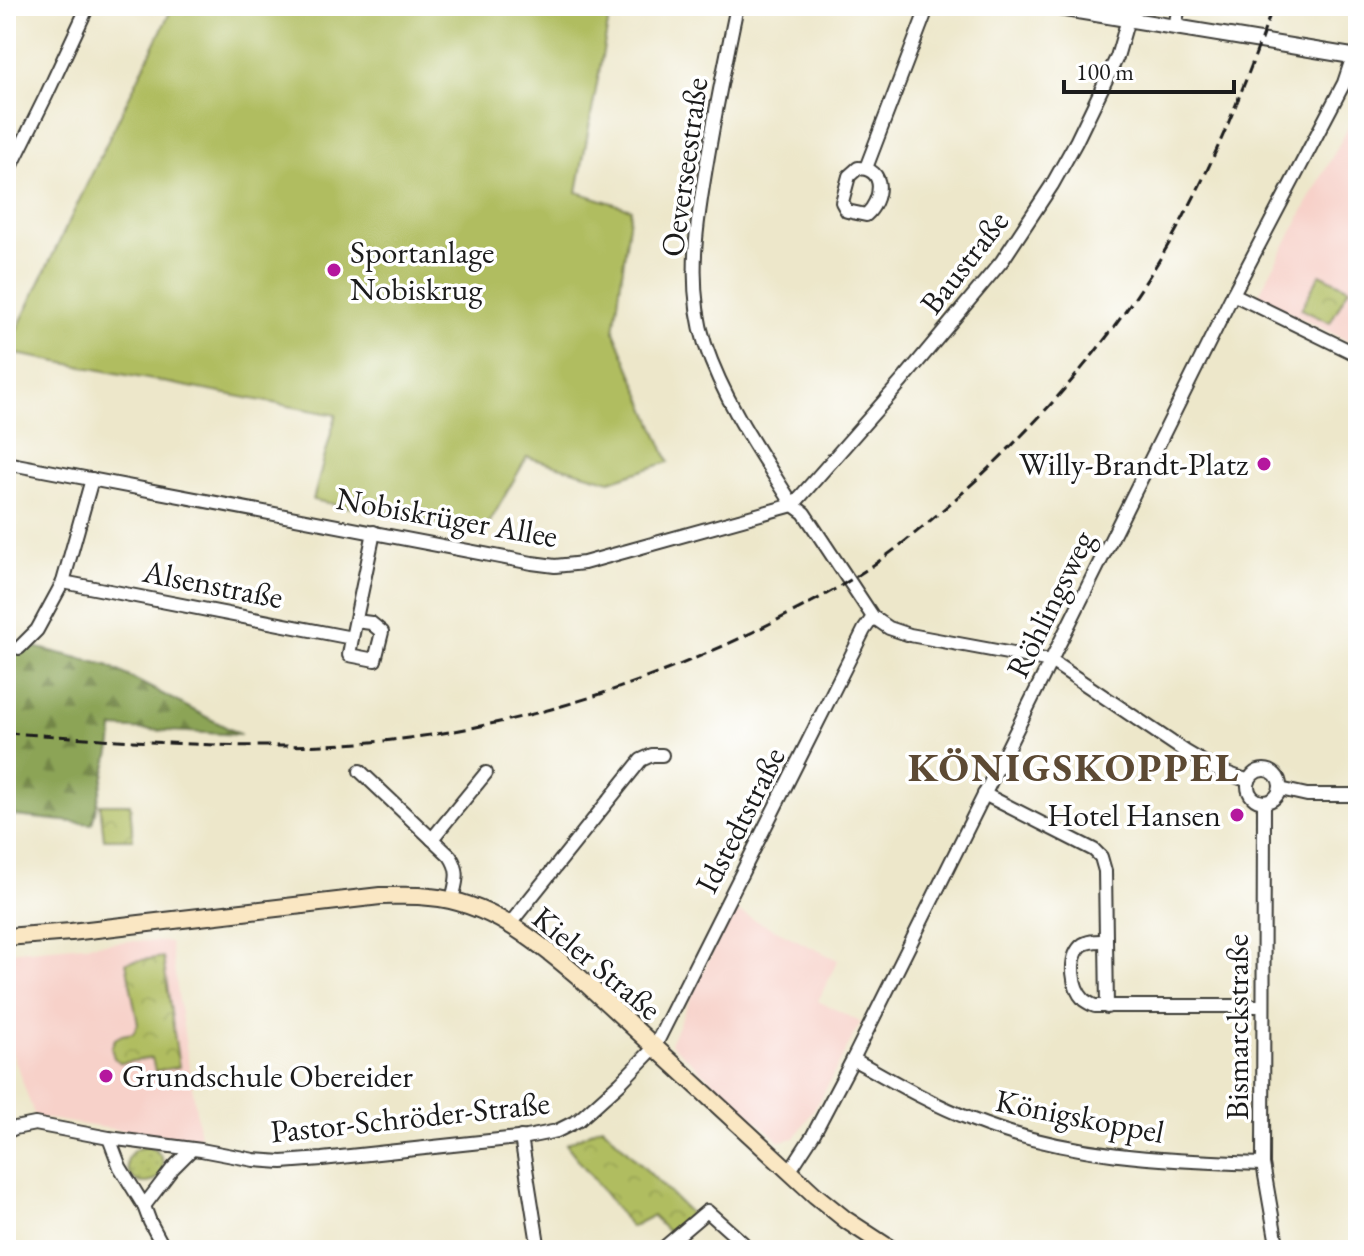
<svg xmlns="http://www.w3.org/2000/svg" width="1364" height="1256" viewBox="0 0 1364 1256" font-family="'EB Garamond',serif">
	<defs>
		<pattern id="grass-dots" width="8" height="8" patternUnits="userSpaceOnUse" patternTransform="scale(2)"><rect width="8" height="8" fill="#b0bd60"/><path d="M2 2h.1M6 6h.1" fill="none" stroke="#97a253" stroke-width="1.8" stroke-linecap="round"/></pattern>
		<pattern id="forest-firs" width="22" height="20" patternUnits="userSpaceOnUse" patternTransform="scale(2)"><rect width="22" height="20" fill="#8ca456"/><path d="M5 1l3.5 6h-7zM16 11l3.5 6h-7z" fill="#728546"/></pattern>
		<pattern id="park-crowns" width="20" height="18" patternUnits="userSpaceOnUse" patternTransform="scale(2)"><rect width="20" height="18" fill="#b0bd60"/><path d="M2 6a3 3 0 1 1 6 0M12 15a3 3 0 1 1 6 0" fill="none" stroke="#97a253"/></pattern>
	</defs>
	<rect width="100%" height="100%" fill="#fff"/>
	<filter id="ink" filterUnits="userSpaceOnUse"><feTurbulence type="fractalNoise" baseFrequency=".0125" numOctaves="2"/><feDisplacementMap in="SourceGraphic" scale="16" xChannelSelector="R" yChannelSelector="G"/><feConvolveMatrix kernelMatrix="1 2 1 2 8 2 1 2 1" color-interpolation-filters="sRGB"/></filter>
	<filter id="wash" filterUnits="userSpaceOnUse"><feTurbulence type="fractalNoise" baseFrequency=".006" numOctaves="4" result="noise"/><feDisplacementMap in="SourceGraphic" scale="32" xChannelSelector="R" yChannelSelector="G"/><feGaussianBlur stdDeviation="1.8" result="paint"/><feColorMatrix in="noise" values="0 0 0 0 0 0 0 0 0 0 0 0 0 0 0 0 0 1.4 0 .05"/><feComposite in="paint" operator="in"/></filter>
	<g filter="url(#wash)">
		<rect width="100%" height="100%" fill="#ede7ca"/>
		<g fill="#f7d1c9">
			<polygon points="1358,109 1358,346 1257,297"/>
			<polygon points="732,909 838,960 818,1001 861,1022 821,1098 795,1138 779,1141 670,1043"/>
			<polygon points="130,941 170,942 201,1143 35,1117 6,1035 6,952"/>
		</g>
		<circle fill="url(#grass-dots)" stroke="#666c3e" stroke-width="2" cx="145" cy="1165" r="18"/>
		<polygon fill="url(#forest-firs)" stroke="#546039" stroke-width="2" points="6,640 107,665 241,735 113,728 112,744 92,824 6,815"/>
		<g fill="url(#park-crowns)" stroke="#666c3e" stroke-width="2">
			<polygon points="1320,274 1349,288 1330,323 1301,309"/>
			<polygon points="100,804 130,804 133,839 104,839"/>
			<polygon points="163,957 179,1067 155,1071 152,1058 121,1063 114,1058 111,1048 115,1039 122,1035 133,1033 138,1024 126,962"/>
			<polygon points="602,1126 691,1214 668,1232 652,1216 631,1227 566,1144"/>
		</g>
		<polygon fill="#b0bd60" stroke="#666c3e" stroke-width="2" points="173,6 541,6 609,19 577,192 631,209 614,331 669,462 610,481 527,457 483,534 313,500 336,415 6,352"/>
	</g>
	<g filter="url(#ink)">
		<g fill="none" stroke-linecap="round" stroke-linejoin="round">
			<defs>
				<g id="minor">
					<path d="M737 6C727 54 717 102 709 150 698 213 685 282 705 344 725 403 760 453 793 505L804 513 873 617 889 628 910 635 1051 661 1186 752 1215 769 1249 781"/>
					<polyline points="1175,27 1179,6"/>
					<path d="M858 168C887 168 882 201 866 215L847 211 842 202 849 176Z"/>
					<polyline points="866,168 928,6"/>
					<polyline points="6,177 46,96 88,6"/>
					<polyline points="1233,294 1358,355"/>
					<polyline points="6,463 532,563 555,566 584,563 793,505"/>
					<polyline points="793,505 902,381 1002,261 1052,185 1076,142 1117,57 1128,19"/>
					<polyline points="63,582 352,638 374,532"/>
					<polyline points="352,638 349,655 375,660 382,632 371,623 356,621"/>
					<polyline points="19,648 37,630 63,582 92,479"/>
					<circle cx="1264" cy="786" r="16"/>
					<path d="M360 771 450 856C461 872 456 882 452 900"/>
					<polyline points="1280,789 1307,795 1358,795"/>
					<polyline points="984,794 1094,850 1101,857 1105,871 1107,1007"/>
					<polyline points="1264,803 1263,1164 1278,1250"/>
					<polyline points="432,839 486,773"/>
					<polyline points="509,925 641,760 652,755 662,755"/>
					<path d="M1106 941C1098 941 1088 940 1081 946 1068 959 1072 988 1084 1000 1087 1002 1092 1005 1095 1006H1262"/>
					<path d="M853 1059C892 1081 931 1104 973 1120 1066 1157 1166 1161 1263 1164"/>
					<polyline points="6,1132 15,1128 35,1124 109,1138 201,1150 254,1160 282,1162 322,1159 527,1137 557,1131 579,1120 620,1083 654,1048 864,630 873,617"/>
					<polyline points="521,1137 539,1250"/>
					<polyline points="109,1138 120,1167 144,1206 173,1168 191,1150"/>
					<polyline points="789,1172 813,1135 853,1059 1233,294 1344,83 1353,56"/>
					<polyline points="144,1206 150,1222 165,1250"/>
					<polyline points="661,1250 707,1211 743,1243"/>
				</g>
				<polyline id="tertiary" points="1047,6 1358,57"/>
				<path id="secondary" d="M6 937 71 932 380 896C397 896 414 895 430 897 488 902 536 940 578 976L815 1195 846 1220 892 1250"/>
			</defs>
			<use href="#minor" stroke="#3b3a36" stroke-width="16"/>
			<use href="#tertiary" stroke="#3b3a36" stroke-width="18"/>
			<use href="#secondary" stroke="#3b3a36" stroke-width="20"/>
			<use href="#minor" stroke="#fff" stroke-width="12"/>
			<use href="#tertiary" stroke="#fff" stroke-width="14"/>
			<use href="#secondary" stroke="#fae7c3" stroke-width="16"/>
			<path stroke="#1c1c1c" stroke-width="3" stroke-dasharray="12 6" stroke-linecap="butt" d="M6 733C133 740 265 754 392 740 519 726 639 687 753 632 791 613 830 594 866 570 899 548 930 521 960 495 1036 426 1104 350 1158 262 1207 181 1242 95 1273 6"/>
		</g>
	</g>
	<g fill="#b5179e" stroke="#fff" stroke-width="3">
		<circle cx="334" cy="270" r="8"/>
		<circle cx="1264" cy="464" r="8"/>
		<circle cx="1237" cy="815" r="8"/>
		<circle cx="106" cy="1076" r="8"/>
	</g>
	<g text-anchor="middle" dominant-baseline="central" stroke-width="7" stroke-linejoin="round" paint-order="stroke">
		<g font-size="32" fill="#1c1c1c" stroke="#fff">
			<text transform="translate(684 167) rotate(-82)">Oeverseestraße</text>
			<text transform="translate(964 262) rotate(-52)">Baustraße</text>
			<text transform="translate(447 517) rotate(10)">Nobiskrüger Allee</text>
			<text transform="translate(213 584) rotate(11)">Alsenstraße</text>
			<text transform="translate(1050 604) rotate(-64)">Röhlingsweg</text>
			<text transform="translate(740 820) rotate(-63)">Idstedtstraße</text>
			<text transform="translate(597 963) rotate(40)">Kieler Straße</text>
			<text transform="translate(1237 1027) rotate(-90)">Bismarckstraße</text>
			<text transform="translate(1080 1116) rotate(11)">Königskoppel</text>
			<text transform="translate(410 1117) rotate(-6)">Pastor-Schröder-Straße</text>
		</g>
		<g font-size="32" fill="#1c1c1c" stroke="#fff" text-anchor="start">
			<text x="350" y="252">Sportanlage<tspan x="350" dy="37">Nobiskrug</tspan></text>
			<text x="1248" y="464" text-anchor="end">Willy-Brandt-Platz</text>
			<text x="1221" y="815" text-anchor="end">Hotel Hansen</text>
			<text x="122" y="1076">Grundschule Obereider</text>
		</g>
		<g font-size="40" font-weight="bold" letter-spacing="2" fill="#5d4a34" stroke="#fff">
			<text x="1074" y="767">KÖNIGSKOPPEL</text>
		</g>
	</g>
	<rect width="1364" height="1256" fill="none" stroke="#fff" stroke-width="32"/>
	<path d="M1064 80v12h170v-12" fill="none" stroke="#1c1c1c" stroke-width="4"/>
	<text x="1076" y="80" font-size="24" fill="#1c1c1c" stroke="#ffffff" stroke-width="6" paint-order="stroke">100 m</text>
</svg>
